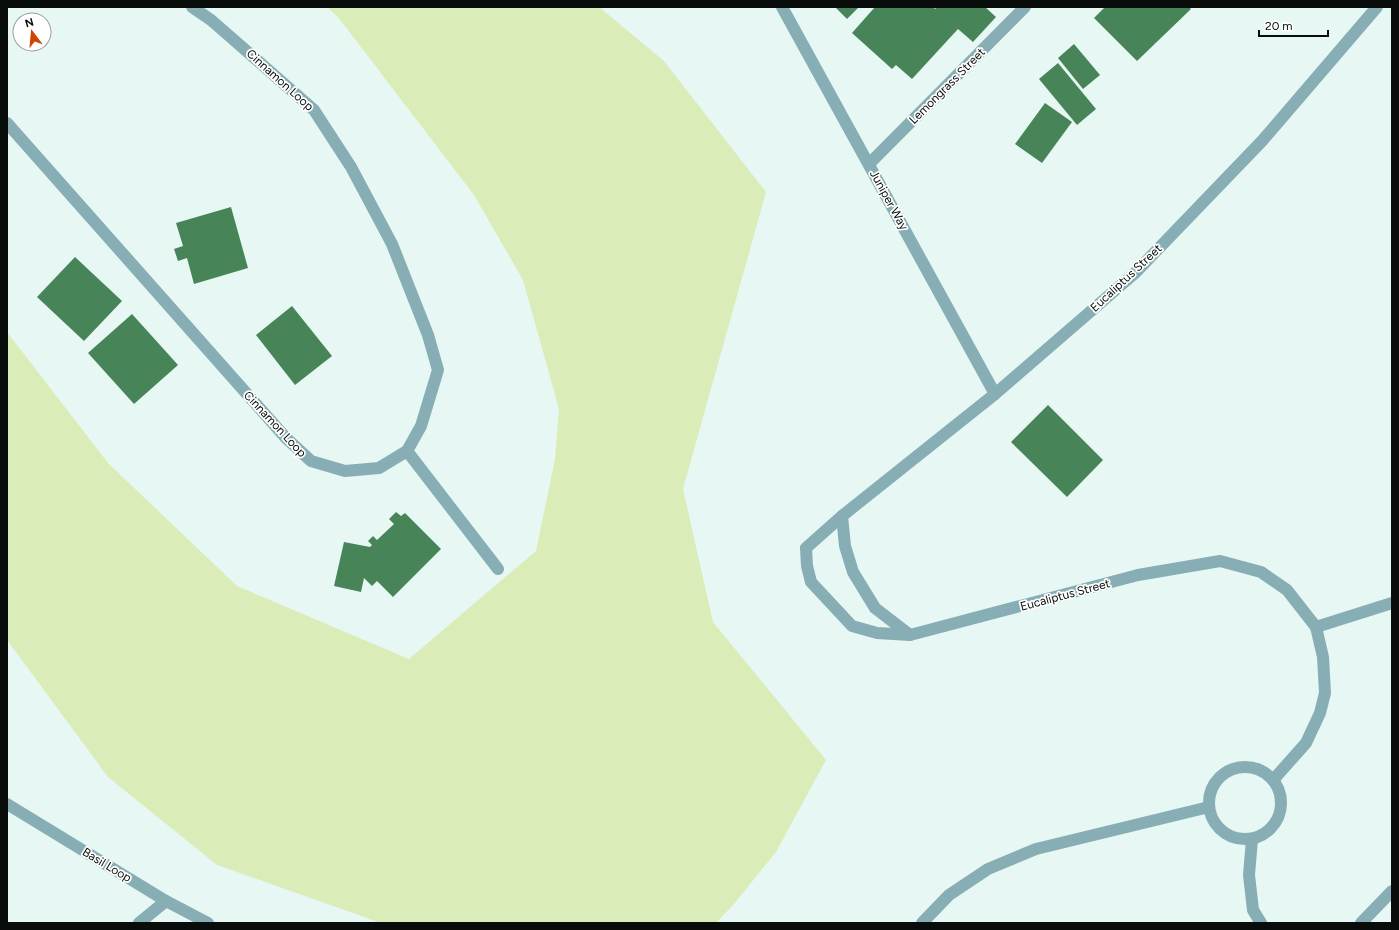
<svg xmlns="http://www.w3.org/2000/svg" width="1399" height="930" viewBox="0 0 1399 930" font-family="Figtree,sans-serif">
	<rect width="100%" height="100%" fill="#e7f7f3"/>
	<polygon fill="#daedb9" points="327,7 599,7 664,61 766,192 683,489 713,622 826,760 776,852 733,905 716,923 381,923 217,865 108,777 7,640 7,332 108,463 237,586 409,659 536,551 555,459 559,409 523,280 474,195 338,17"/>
	<g fill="#478559">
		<polygon points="835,7 859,7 847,19"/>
		<polygon points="875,7 933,7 935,9 937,7 985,7 996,17 973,42 958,29 912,79 896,65 892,69 852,33"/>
		<polygon points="1105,7 1189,7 1191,9 1137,61 1094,18"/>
		<polygon points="1074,44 1100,75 1083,89 1058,58"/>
		<polygon points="1058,63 1096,109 1077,125 1039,79"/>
		<polygon points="1045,103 1072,122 1042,163 1015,144"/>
		<polygon points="231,207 248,268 194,284 187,258 178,261 174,249 183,246 176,223"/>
		<polygon points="75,257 122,301 84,341 37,297"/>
		<polygon points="292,306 332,356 295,385 256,335"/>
		<polygon points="132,314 178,365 134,404 88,353"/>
		<polygon points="1048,405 1103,460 1067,497 1011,442"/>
		<polygon points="396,512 401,516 405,513 441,549 393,597 377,581 372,586 364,578 361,592 334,586 344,542 370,547 372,545 368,541 373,536 377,540 394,524 389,519"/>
	</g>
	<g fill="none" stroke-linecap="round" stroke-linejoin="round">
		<g stroke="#87aeb4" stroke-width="12">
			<polyline points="782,7 995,394"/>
			<polyline points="7,123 286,438 311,461 345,471 379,468 407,451 421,426 438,370 428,335 392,244 351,167 314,110 211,20 192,7"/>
			<polyline points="869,164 1025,7"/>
			<polyline points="407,451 498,569"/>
			<polyline points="842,516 845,546 853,572 875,608 910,635"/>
			<polyline points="1316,627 1392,603"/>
			<circle cx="1245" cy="803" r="36"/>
			<polyline points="1274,779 1306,743 1320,713 1325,693 1323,657 1316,627 1287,590 1261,572 1220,561 1138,575 910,635 877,633 852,626 811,582 807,566 806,548 842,516 995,394 1135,273 1262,141 1377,7"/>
			<polyline points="7,804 166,901 208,923"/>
			<polyline points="1252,839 1249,875 1253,910 1261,923"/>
			<polyline points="139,923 166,901"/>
			<polyline points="922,923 949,895 988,869 1036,849 1209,807"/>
			<polyline points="1361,923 1392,891"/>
		</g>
	</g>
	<g text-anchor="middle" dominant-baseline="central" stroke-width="3.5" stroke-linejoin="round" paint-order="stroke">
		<g font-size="12" fill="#080d0c" stroke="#fff">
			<text transform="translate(280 80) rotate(42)">Cinnamon Loop</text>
			<text transform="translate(947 86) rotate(-45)">Lemongrass Street</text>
			<text transform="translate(889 200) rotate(61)">Juniper Way</text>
			<text transform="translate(1126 278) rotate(-43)">Eucaliptus Street</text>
			<text transform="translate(275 424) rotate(47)">Cinnamon Loop</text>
			<text transform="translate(1065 595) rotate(-15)">Eucaliptus Street</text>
			<text transform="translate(107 865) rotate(31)">Basil Loop</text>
		</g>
	</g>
	<rect width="1399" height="930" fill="none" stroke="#080d0c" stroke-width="16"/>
	<g transform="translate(32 32) rotate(344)"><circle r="19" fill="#ffffff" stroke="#9c9e9e"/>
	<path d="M0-3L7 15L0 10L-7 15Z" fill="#cb4600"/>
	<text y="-6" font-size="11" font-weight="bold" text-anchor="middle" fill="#080d0c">N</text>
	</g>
	<path d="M1259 30v6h69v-6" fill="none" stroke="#080d0c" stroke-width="2"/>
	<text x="1265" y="30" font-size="12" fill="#080d0c" stroke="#ffffff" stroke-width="3" paint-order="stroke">20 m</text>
</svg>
